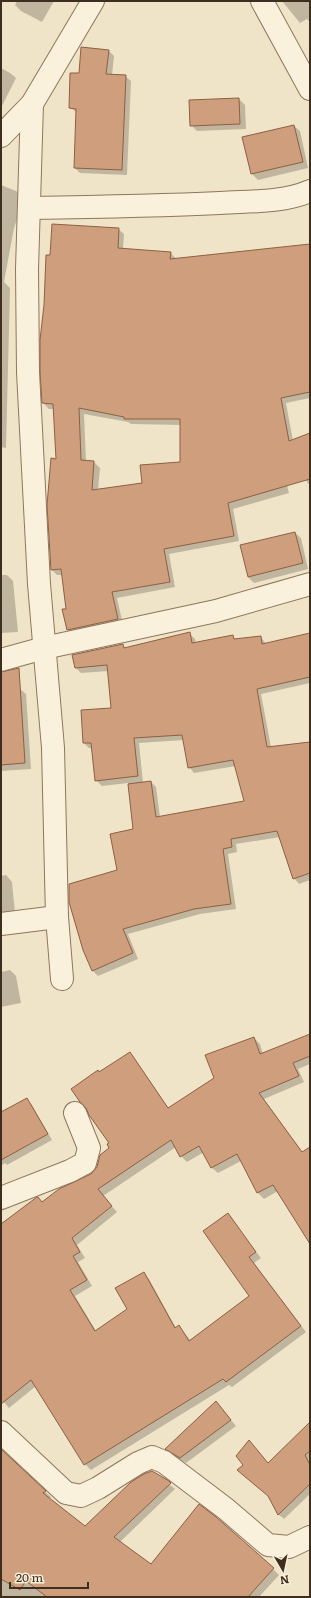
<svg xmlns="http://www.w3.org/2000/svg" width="311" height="1598" viewBox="0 0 311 1598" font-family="Literata,serif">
	<rect width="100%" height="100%" fill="#f0e4c8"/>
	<g fill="#0003" fill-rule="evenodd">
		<polygon points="17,1 54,1 42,22 21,11 15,5"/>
		<polygon points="282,1 310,1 310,22 307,19 300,23"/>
		<polygon points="109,51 114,56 112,75 125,76 131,81 127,175 80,173 75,168 77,113 70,107"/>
		<polygon points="1,68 10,73 16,78 1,108"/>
		<polygon points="239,99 245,105 246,129 197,131 191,125 190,101"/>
		<polygon points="294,126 300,131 308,168 258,180 252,174 243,138"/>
		<polygon points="1,185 16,191 22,196 22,205 14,228 4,282 10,288 6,448 1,447"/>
		<path d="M118 229 124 234 123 249 171 253 177 260 310 245V398L286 403 293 441 310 434V486L274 435 289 493 233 509 239 541 169 554 175 587 117 598 123 625 74 635 68 630 67 609 62 575H57L52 570 57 460 54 409H49L43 403 51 256ZM84 414 128 422 131 424 181 425V463L143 484 98 490 100 468 94 462H86Z"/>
		<polygon points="295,533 301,538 308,569 254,583 248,577 241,546"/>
		<polygon points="1,575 7,575 13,581 18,632 1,633"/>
		<path d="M189 633 195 639 196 643 233 637 236 640 261 637 266 644 310 634V685V683L261 694 271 747 310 743V880L299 884 294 878 280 837 236 844 237 852 228 854 236 909 200 914 128 934 138 959 98 976 92 970 118 871 134 830 128 783 102 786 96 780 93 748H89L84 743 112 709 109 671 81 673 76 668 122 645 126 648ZM184 740 189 767 194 773 236 766 245 802 160 817 156 787 151 782 143 783 139 743Z"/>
		<polygon points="19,688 26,694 31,769 1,771 1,689"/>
		<polygon points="6,875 12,882 15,913 1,914 1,876"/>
		<polygon points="10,970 16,976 21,1003 1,1007 1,972"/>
		<polygon points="310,1035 310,1064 298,1069 304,1082 264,1099 303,1153 310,1149 310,1241 278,1191 264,1199 258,1193 241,1161 218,1173 212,1168 204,1152 187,1162 181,1156 176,1147 103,1196 117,1212 77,1245 85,1258 78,1262 92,1286 75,1296 96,1331 128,1309 144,1274 149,1279 176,1328 179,1326 191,1341 251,1296 227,1214 261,1258 254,1263 306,1332 232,1387 229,1385 91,1470 85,1464 36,1386 9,1408 1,1399 1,1222 3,1224 92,1175 111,1148 99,1073 130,1053 135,1059 169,1109 215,1079 254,1038 260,1044 263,1054"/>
		<polygon points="27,1099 32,1105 52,1140 7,1165 5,1163 1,1166 1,1113"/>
		<polygon points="221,1408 236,1426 186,1463 172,1455 167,1449"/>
		<polygon points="310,1423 310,1494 284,1519 278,1514 270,1497 238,1470 244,1465 268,1464"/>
		<polygon points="1,1451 51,1497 49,1499 85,1527 152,1472 157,1474 175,1489 120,1542 151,1565 273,1569 279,1575 259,1597 1,1597"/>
	</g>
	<g fill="#cf9f7d" stroke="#8d5f41" fill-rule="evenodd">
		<polygon points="81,47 109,50 106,74 126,75 122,170 74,168 76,109 69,108 70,73 79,73"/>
		<polygon points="239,98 240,124 190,126 189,100"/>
		<polygon points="294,125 303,162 251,174 242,137"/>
		<path d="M52 224 119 228 118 248 171 252 170 259 310 244V392L281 398 289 441 310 433V479L228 503 234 536 164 549 170 582 112 592 118 619 67 630 62 609H66L61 569 51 570 47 505 51 458 56 459 53 404 42 403 40 372V340L44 305 46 255H50ZM79 408 124 417V419H180V462L140 465 142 483 92 490 94 461 81 460Z"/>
		<polygon points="295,532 303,563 248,577 240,545"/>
		<polygon points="190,632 192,643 233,635 234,639 261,636 262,644 310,633 310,677 257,689 267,747 310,742 310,873 293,879 277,831 231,839 232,847 223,849 231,904 194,909 123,929 133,953 92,971 83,950 69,902 69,884 117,870 110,834 133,829 128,784 151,781 156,817 244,801 233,760 188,768 182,735 134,738 138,776 95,781 91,743 83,743 81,710 111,708 107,665 75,668 72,655 123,644 124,648"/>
		<polygon points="19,668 25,763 1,765 1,672"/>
		<polygon points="310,1034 310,1056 293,1063 299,1076 259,1093 302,1152 310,1147 310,1244 273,1185 257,1193 237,1154 211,1168 199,1146 180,1157 171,1140 98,1189 112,1206 72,1238 80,1252 73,1256 87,1280 70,1290 95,1331 127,1309 115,1288 144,1272 175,1328 179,1325 189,1341 249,1296 203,1231 228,1213 256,1252 249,1257 301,1326 226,1382 223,1379 84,1465 31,1380 1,1404 1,1224 37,1197 38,1197 42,1202 59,1189 91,1174 97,1167 100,1155 109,1148 107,1144 109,1143 89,1115 86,1108 80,1102 71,1089 98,1070 99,1072 130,1052 168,1108 214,1078 205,1055 254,1037 260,1054"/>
		<polygon points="27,1098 48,1134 1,1160 1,1112"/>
		<polygon points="216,1401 231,1420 180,1458 165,1449"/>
		<polygon points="310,1422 310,1451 305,1455 310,1465 310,1484 278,1515 268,1496 237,1470 243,1465 236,1456 249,1440 268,1463"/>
		<polygon points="1,1449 46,1491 43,1493 85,1526 131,1482 144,1474 152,1471 169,1481 171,1483 114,1537 151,1564 199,1504 216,1517 274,1568 248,1597 47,1597 26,1581 20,1590 1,1579"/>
	</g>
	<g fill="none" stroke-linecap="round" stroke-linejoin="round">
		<defs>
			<g id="minor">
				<polyline points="262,1 310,89"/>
				<polyline points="32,104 27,269 28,372 39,584 53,748 57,917 62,979"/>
				<path d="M29 208C93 207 156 206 220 203 250 201 282 203 310 191"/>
				<polyline points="1,660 44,648 216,611 310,584"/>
				<polyline points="1,924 57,917"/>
				<polyline points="1,1198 70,1171 85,1163 89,1148 75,1113"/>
				<polyline points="1,1432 66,1493 81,1496 98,1488 138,1463 152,1457 164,1462 226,1509 268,1545 289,1547 310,1537"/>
			</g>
			<polyline id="tertiary" points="1,136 32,104 93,1"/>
		</defs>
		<use href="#minor" stroke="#8d765c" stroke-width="24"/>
		<use href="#tertiary" stroke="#8d765c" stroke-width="24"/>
		<use href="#minor" stroke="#faf1dc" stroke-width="22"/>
		<use href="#tertiary" stroke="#faf1dc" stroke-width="22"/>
	</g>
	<rect width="311" height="1598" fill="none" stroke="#3d2e20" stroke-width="4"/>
	<g transform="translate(283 1570) rotate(171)" stroke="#f7eed8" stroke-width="3" paint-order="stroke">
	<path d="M0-3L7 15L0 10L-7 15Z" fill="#3d2e20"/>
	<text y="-6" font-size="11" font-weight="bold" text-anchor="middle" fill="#3d2e20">N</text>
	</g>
	<path d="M10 1582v6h78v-6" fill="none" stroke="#3d2e20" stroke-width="2"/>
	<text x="16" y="1582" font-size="12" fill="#3d2e20" stroke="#f7eed8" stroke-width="3" paint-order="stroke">20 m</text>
</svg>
